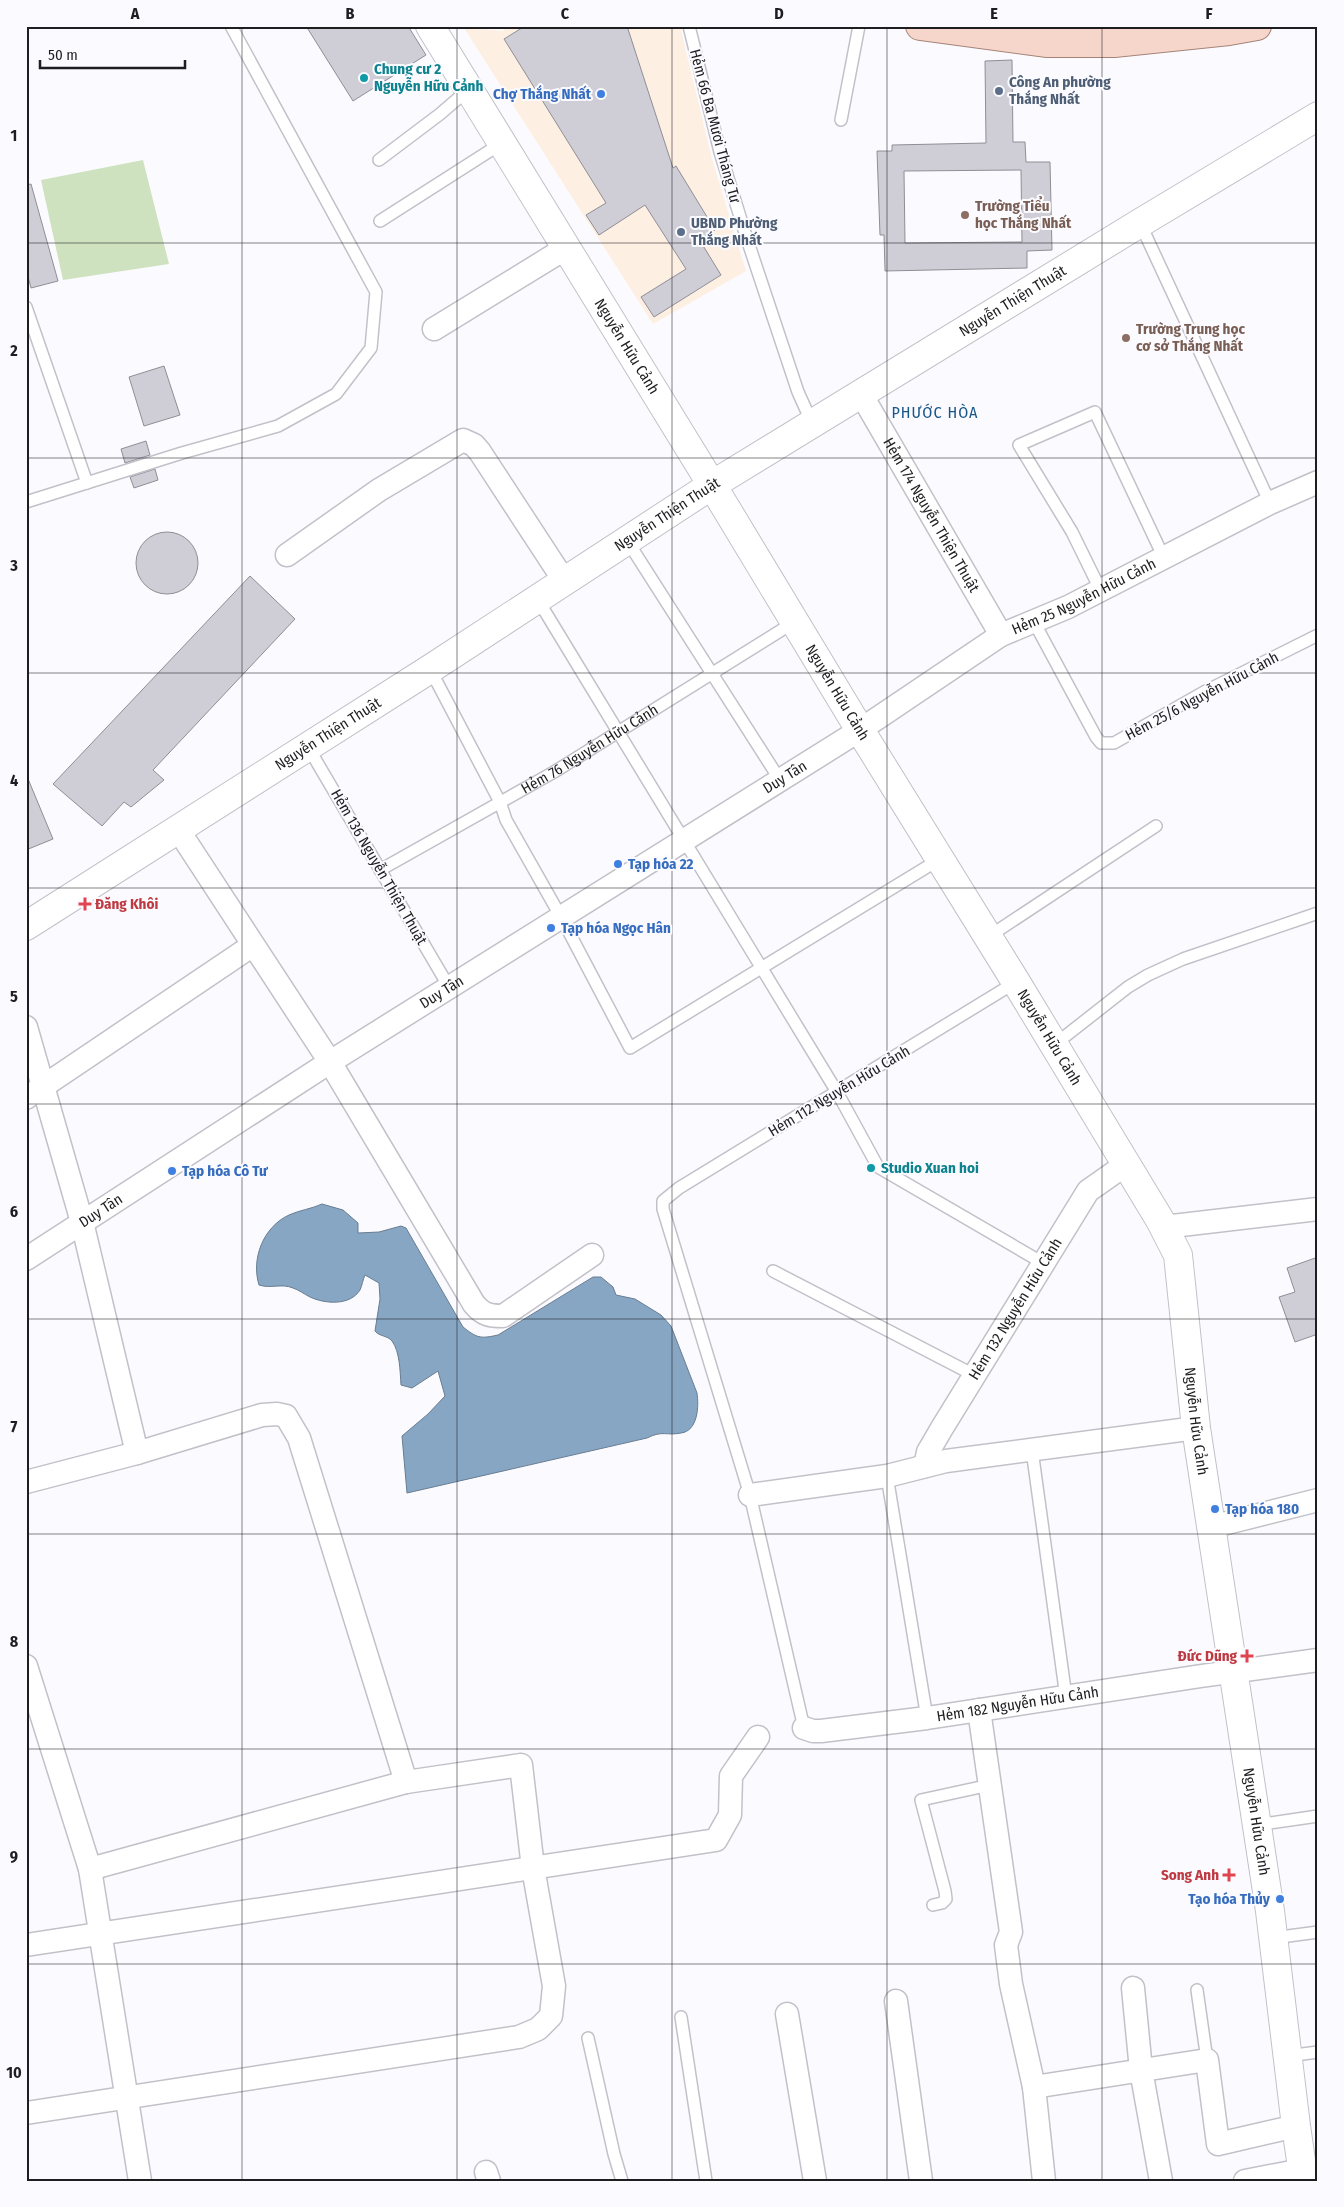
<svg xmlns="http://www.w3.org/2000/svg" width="1344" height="2207" viewBox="0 0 1344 2207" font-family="'Fira Sans Condensed',sans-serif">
	<rect width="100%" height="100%" fill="#fbfbff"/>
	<polygon fill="#fdefe1" points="504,26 680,26 712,159 746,271 653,324 464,28 504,31"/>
	<polygon fill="#cfe2c0" points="143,160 169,264 63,280 41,180"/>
	<path fill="#87a6c3" stroke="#687d92" d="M322 1204 343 1210 358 1223V1233L379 1232 401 1226 406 1228 463 1327C477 1338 480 1339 498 1335L593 1277H601L613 1287 616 1295 635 1299 661 1315 671 1326 697 1393C699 1406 698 1431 681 1433 666 1436 663 1430 647 1438L407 1493 402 1436 428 1414 445 1396 438 1371 412 1388 401 1385C400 1371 400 1352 392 1341 387 1335 380 1337 375 1331L380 1299 379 1283 365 1275C363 1279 362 1286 360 1290 350 1306 325 1304 310 1297 304 1294 299 1290 293 1288 281 1283 271 1289 259 1285 251 1259 263 1227 289 1215 300 1210 311 1209 322 1204Z"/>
	<g fill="#cfced7" stroke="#8f8e96" fill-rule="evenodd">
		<polygon points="306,26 408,26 426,55 353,101"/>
		<polygon points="525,26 627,26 673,168 676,166 715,230 699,239 721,275 654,317 641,297 686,269 645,205 599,235 586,215 606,203 504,39"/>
		<path d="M1012 60 1013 142H1025L1026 162H1050L1052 250 1027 251V268L885 271 884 235H880L877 151H892V145L986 143 985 61ZM1021 170 1022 242 905 243 904 171Z"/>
		<polygon points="31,184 58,281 31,288 26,269 26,185"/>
		<polygon points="164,366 180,415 144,426 129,377"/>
		<polygon points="146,441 150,455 125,463 121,449"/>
		<polygon points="155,469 158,480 134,488 130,477"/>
		<circle cx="167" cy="563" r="31"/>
		<polygon points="250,576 295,619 153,770 164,780 131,807 124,802 102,826 53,784"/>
		<polygon points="26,774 53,839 26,850"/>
		<polygon points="1318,1257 1318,1334 1295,1342 1279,1297 1295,1292 1287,1268"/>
	</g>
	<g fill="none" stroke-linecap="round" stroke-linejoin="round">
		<defs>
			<g id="service">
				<polyline points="689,26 720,152 746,236 798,392 812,423"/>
				<polyline points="841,120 859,26"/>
				<polyline points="379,160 440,114 469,89"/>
				<polyline points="380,221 502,143"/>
				<polyline points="1140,223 1270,503"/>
				<polyline points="26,307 87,483"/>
				<polyline points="26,502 182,453 278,426 336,394 371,348 376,292 231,26"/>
				<polyline points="628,542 780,780"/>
				<polyline points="1101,591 1072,532 1019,445 1095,412 1164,558"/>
				<polyline points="538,600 837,1092 878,1167 1043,1263"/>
				<polyline points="1034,622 1096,737 1101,743 1114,743 1204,692 1318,635"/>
				<polyline points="430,669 500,802 506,820 561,917 630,1048 940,859"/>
				<polyline points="308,747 449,987"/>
				<path id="s1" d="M380 870 554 772 796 621"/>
				<polyline points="988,937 1156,826"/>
				<polyline points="1054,1045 1128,987 1148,975 1183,959 1318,913"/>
				<polyline points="773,1271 974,1375"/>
				<polyline points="1032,1450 1066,1697"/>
				<polyline points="887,1476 927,1718"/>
				<polyline points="804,1728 750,1495 663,1209 663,1201 679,1188 1016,982"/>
				<polyline points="1256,1825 1318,1816"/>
				<polyline points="933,1905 942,1903 946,1899 945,1891 921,1800 990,1785"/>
				<polyline points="1273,1938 1318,1932"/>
				<polyline points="1197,1990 1207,2060"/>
				<polyline points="681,2017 706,2181"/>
				<polyline points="588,2038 614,2154 622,2181"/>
				<polyline points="1287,2056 1318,2052"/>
			</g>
			<g id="minor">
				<polyline points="434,329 566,248"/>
				<path id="s2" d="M861 394 1001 635"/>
				<polyline points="287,555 379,490 463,440 474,445 480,452 565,582"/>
				<path d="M177 828 330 1062 474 1304C483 1315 490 1316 503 1316L592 1255"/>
				<polyline points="26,1027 82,1222 137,1453 262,1415 277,1414 286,1416 299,1438 406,1782"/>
				<polyline points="26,1098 253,945"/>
				<polyline points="1164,1227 1318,1209"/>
				<path id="s3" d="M26 1259 330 1062 860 730 1001 635 1068 607 1270 503 1318 482"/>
				<path id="s4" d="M925 1466 928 1452 942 1428 1088 1191 1125 1165"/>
				<polyline points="26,1482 137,1453"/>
				<polyline points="750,1495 887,1476 946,1461 1196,1428"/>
				<polyline points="1211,1527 1318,1500"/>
				<polyline points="26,1666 90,1869 140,2181"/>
				<polyline points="979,1710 1011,1932 1006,1945 1011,1984 1034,2087 1044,2181"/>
				<path id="s5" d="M804 1728 813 1731H821L927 1718 1201 1676 1318 1660"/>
				<polyline points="26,1945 716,1840 730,1815 731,1776 758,1737"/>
				<polyline points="1133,1988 1141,2070 1161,2181"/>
				<polyline points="896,2001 921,2181"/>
				<polyline points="787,2014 815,2181"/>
				<polyline points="1034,2087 1207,2060 1218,2144 1296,2126"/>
				<polyline points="26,2113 519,2037 538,2029 551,2016 554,1986 533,1868 521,1765 406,1782 90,1869"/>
				<polyline points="486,2172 489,2181"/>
				<polyline points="1245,2181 1302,2170"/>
			</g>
			<g id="tertiary">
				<path id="s6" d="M430 26 712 485 860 730 1016 982 1160 1220 1178 1255 1196 1428 1270 1911 1296 2126 1304 2181"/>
				<path id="s7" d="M26 926 430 669 712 485 1140 223 1318 116"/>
			</g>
			<polyline id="primary" points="920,26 1046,43 1114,43 1229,31 1257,26"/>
		</defs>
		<use href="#service" stroke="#c2c1c9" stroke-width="14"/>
		<use href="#minor" stroke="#c2c1c9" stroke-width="25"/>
		<use href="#tertiary" stroke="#c2c1c9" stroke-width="30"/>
		<use href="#primary" stroke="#a68379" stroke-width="30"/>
		<use href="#service" stroke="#fff" stroke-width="11"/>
		<use href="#minor" stroke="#fff" stroke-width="22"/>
		<use href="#tertiary" stroke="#fff" stroke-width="28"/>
		<use href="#primary" stroke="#f6d6cb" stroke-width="28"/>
	</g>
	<path fill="none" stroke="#1e1e21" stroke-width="1" stroke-opacity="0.55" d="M242 26V2181M457 26V2181M672 26V2181M887 26V2181M1102 26V2181M26 243H1318M26 458H1318M26 673H1318M26 888H1318M26 1104H1318M26 1319H1318M26 1534H1318M26 1749H1318M26 1964H1318"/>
	<g fill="#0f9aa8" stroke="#fbfbff" stroke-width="2">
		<circle cx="364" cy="78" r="5"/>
		<circle cx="871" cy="1168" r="5"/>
	</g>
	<g fill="#5c6f8a" stroke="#fbfbff" stroke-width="2">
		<circle cx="999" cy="91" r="5"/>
		<circle cx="681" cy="232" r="5"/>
	</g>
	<g fill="#3f7fe0" stroke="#fbfbff" stroke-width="2">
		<circle cx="601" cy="94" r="5"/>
		<circle cx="618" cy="864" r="5"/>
		<circle cx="551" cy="928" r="5"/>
		<circle cx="172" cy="1171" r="5"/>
		<circle cx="1215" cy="1509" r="5"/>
		<circle cx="1280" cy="1899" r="5"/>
	</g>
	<g fill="#8d6e63" stroke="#fbfbff" stroke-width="2">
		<circle cx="965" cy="215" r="5"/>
		<circle cx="1126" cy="338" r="5"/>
	</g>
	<g fill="#e0444e" stroke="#fbfbff" stroke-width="2">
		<path d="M82.5 896.5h5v5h5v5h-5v5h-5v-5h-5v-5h5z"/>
		<path d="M1244.5 1648.5h5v5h5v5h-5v5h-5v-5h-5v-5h5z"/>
		<path d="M1226.5 1867.5h5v5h5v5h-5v5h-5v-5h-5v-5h5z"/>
	</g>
	<g text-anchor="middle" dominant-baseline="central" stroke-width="4" stroke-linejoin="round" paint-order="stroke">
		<g font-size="15" font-weight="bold" fill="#0d838f" stroke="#fbfbff" text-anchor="start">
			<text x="374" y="69">Chung cư 2<tspan x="374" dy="17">Nguyễn Hữu Cảnh</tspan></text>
			<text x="881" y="1168">Studio Xuan hoi</text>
		</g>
		<g font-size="15" font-weight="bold" fill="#4e5e75" stroke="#fbfbff" text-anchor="start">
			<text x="1009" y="82">Công An phường<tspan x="1009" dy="17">Thắng Nhất</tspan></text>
			<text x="691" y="223">UBND Phường<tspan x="691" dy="17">Thắng Nhất</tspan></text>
		</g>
		<g font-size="15" font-weight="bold" fill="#366cbe" stroke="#fbfbff" text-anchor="start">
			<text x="591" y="94" text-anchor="end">Chợ Thắng Nhất</text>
			<text x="628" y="864">Tạp hóa 22</text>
			<text x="561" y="928">Tạp hóa Ngọc Hân</text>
			<text x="182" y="1171">Tạp hóa Cô Tư</text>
			<text x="1225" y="1509">Tạp hóa 180</text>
			<text x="1270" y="1899" text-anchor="end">Tạo hóa Thủy</text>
		</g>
		<g font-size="15" fill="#1e1e21" stroke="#fbfbff">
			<text transform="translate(715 126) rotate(75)">Hẻm 66 Ba Mươi Tháng Tư</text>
			<text stroke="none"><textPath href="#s7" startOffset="1168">Nguyễn Thiện Thuật</textPath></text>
			<text stroke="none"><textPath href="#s6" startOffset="376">Nguyễn Hữu Cảnh</textPath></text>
			<text stroke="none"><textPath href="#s7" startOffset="762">Nguyễn Thiện Thuật</textPath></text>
			<text stroke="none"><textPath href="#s2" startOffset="140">Hẻm 174 Nguyễn Thiện Thuật</textPath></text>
			<text stroke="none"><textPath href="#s3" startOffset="1249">Hẻm 25 Nguyễn Hữu Cảnh</textPath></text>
			<text stroke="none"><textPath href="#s6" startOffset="781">Nguyễn Hữu Cảnh</textPath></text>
			<text transform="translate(1202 696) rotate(-28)">Hẻm 25/6 Nguyễn Hữu Cảnh</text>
			<text stroke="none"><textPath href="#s7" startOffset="358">Nguyễn Thiện Thuật</textPath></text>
			<text stroke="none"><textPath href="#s1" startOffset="242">Hẻm 76 Nguyễn Hữu Cảnh</textPath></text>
			<text stroke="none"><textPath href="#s3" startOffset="899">Duy Tân</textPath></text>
			<text transform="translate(379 867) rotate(60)">Hẻm 136 Nguyễn Thiện Thuật</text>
			<text stroke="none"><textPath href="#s3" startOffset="494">Duy Tân</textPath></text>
			<text stroke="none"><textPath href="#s6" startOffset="1186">Nguyễn Hữu Cảnh</textPath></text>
			<text transform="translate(839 1091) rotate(-31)">Hẻm 112 Nguyễn Hữu Cảnh</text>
			<text stroke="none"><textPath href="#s3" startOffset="89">Duy Tân</textPath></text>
			<text stroke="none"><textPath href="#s4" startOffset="182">Hẻm 132 Nguyễn Hữu Cảnh</textPath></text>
			<text stroke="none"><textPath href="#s6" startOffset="1606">Nguyễn Hữu Cảnh</textPath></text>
			<text stroke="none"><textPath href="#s5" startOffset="216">Hẻm 182 Nguyễn Hữu Cảnh</textPath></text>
			<text stroke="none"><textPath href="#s6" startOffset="2011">Nguyễn Hữu Cảnh</textPath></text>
		</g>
		<g font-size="15" font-weight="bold" fill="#785e54" stroke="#fbfbff" text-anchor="start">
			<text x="975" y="206">Trường Tiểu<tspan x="975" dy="17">học Thắng Nhất</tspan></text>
			<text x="1136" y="329">Trường Trung học<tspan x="1136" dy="17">cơ sở Thắng Nhất</tspan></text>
		</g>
		<g font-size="15" font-weight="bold" fill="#be3a42" stroke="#fbfbff" text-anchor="end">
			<text x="95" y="904" text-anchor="start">Đăng Khôi</text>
			<text x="1237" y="1656">Đức Dũng</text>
			<text x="1219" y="1875">Song Anh</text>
		</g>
		<g font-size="16" letter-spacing="1" fill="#195787" stroke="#fbfbff">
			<text x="935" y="412">PHƯỚC HÒA</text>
		</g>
	</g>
	<rect width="1344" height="2207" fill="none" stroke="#fbfbff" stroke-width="55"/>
	<path d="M40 60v8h145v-8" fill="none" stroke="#1e1e21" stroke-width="2.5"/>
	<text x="48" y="60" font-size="15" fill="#1e1e21" stroke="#fbfbff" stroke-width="4" paint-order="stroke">50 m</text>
	<rect x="28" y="28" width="1288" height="2152" fill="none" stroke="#1e1e21" stroke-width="2"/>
	<g font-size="16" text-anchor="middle" font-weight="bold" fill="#1e1e21">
		<text x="135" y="19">A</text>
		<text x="350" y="19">B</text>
		<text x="565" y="19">C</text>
		<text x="779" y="19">D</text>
		<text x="994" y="19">E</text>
		<text x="1209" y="19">F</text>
		<text x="14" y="141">1</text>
		<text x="14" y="356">2</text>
		<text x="14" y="571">3</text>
		<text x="14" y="786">4</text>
		<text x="14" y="1002">5</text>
		<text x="14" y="1217">6</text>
		<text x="14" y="1432">7</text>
		<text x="14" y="1647">8</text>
		<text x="14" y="1862">9</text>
		<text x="14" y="2078">10</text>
	</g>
</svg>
